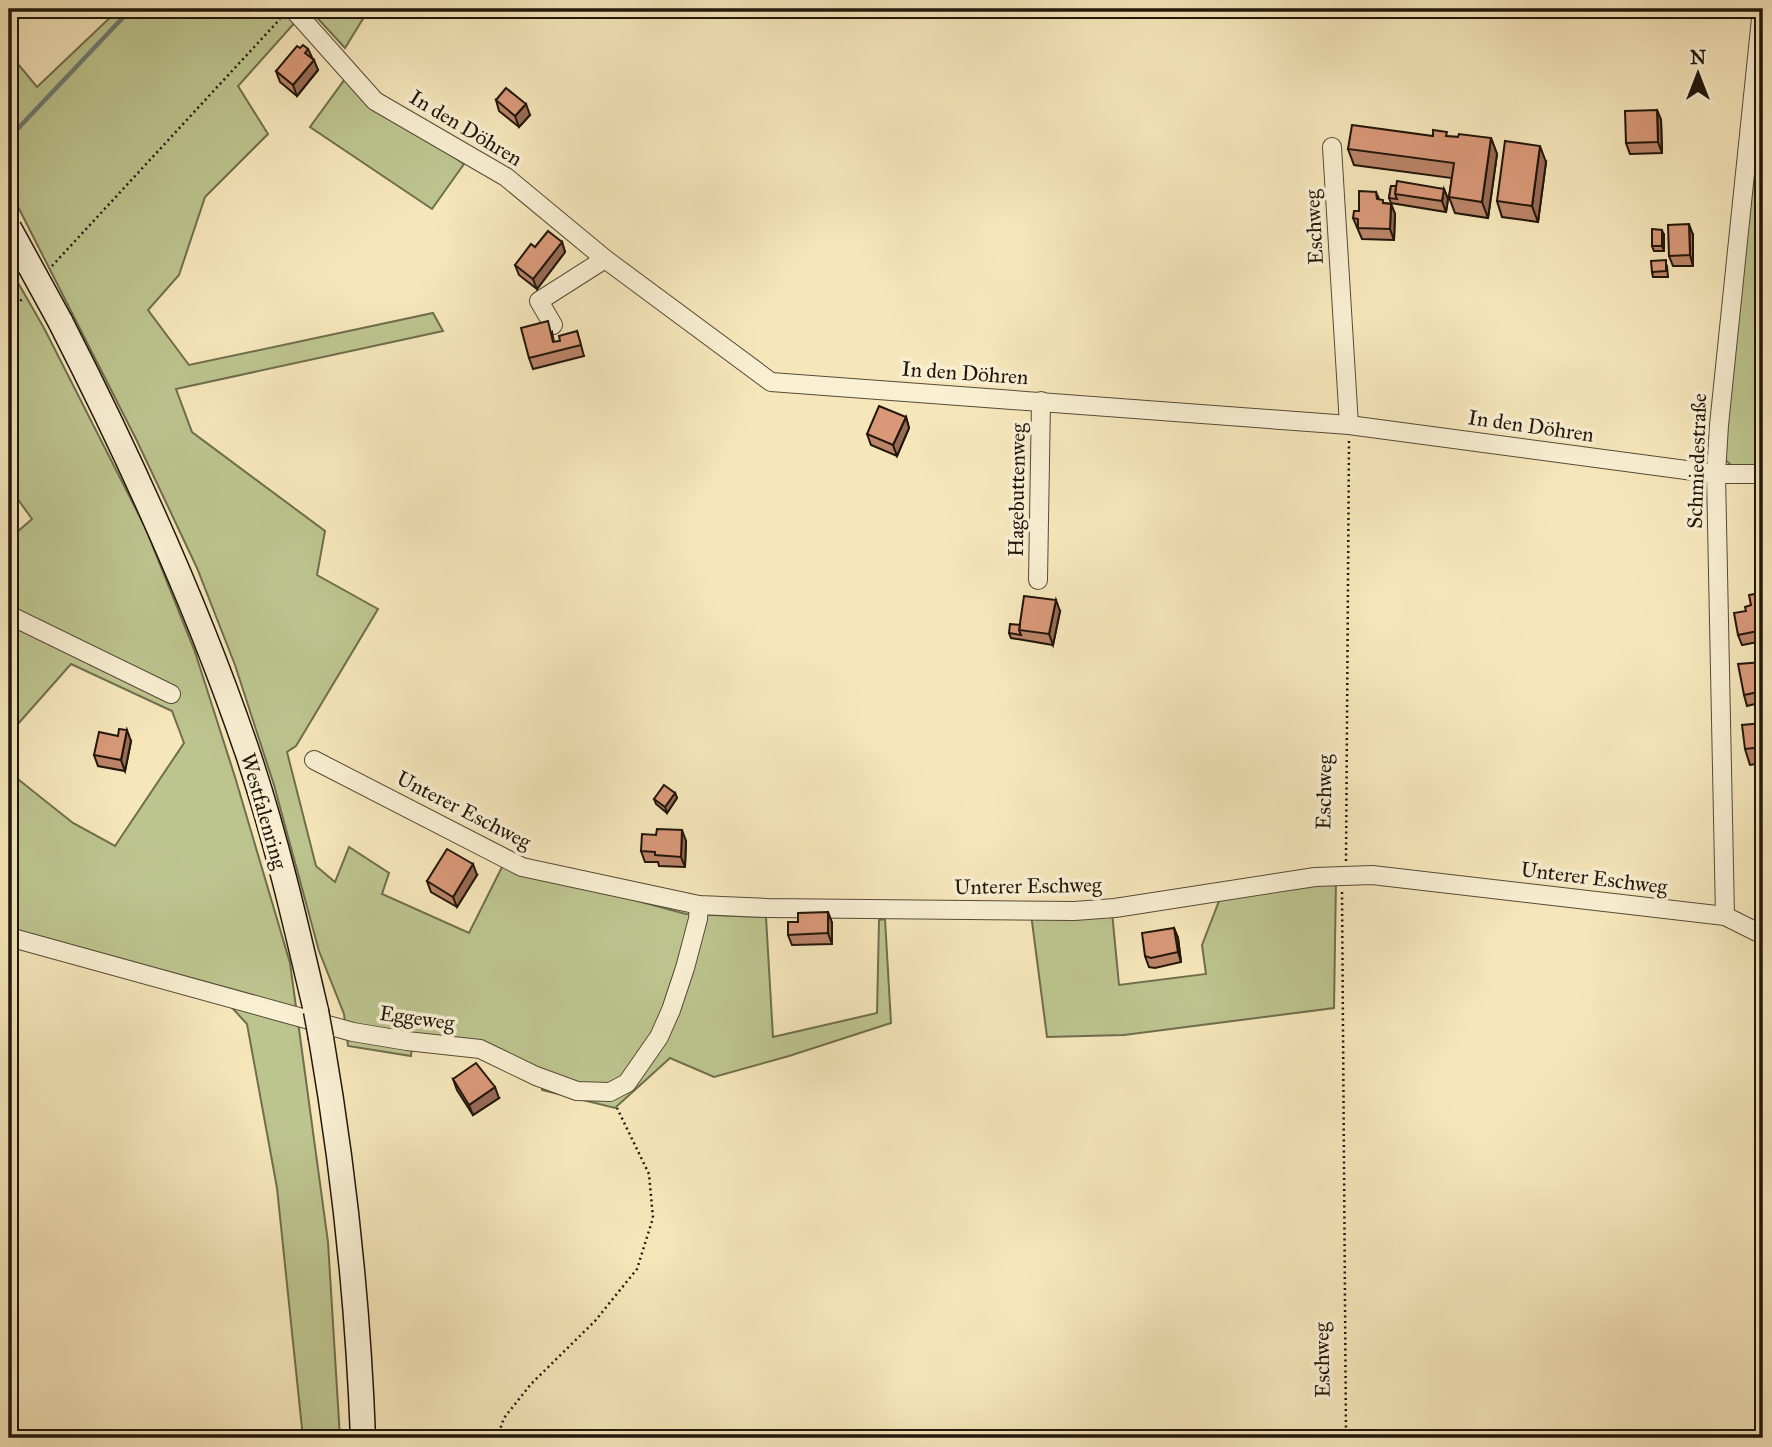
<svg xmlns="http://www.w3.org/2000/svg" width="1772" height="1447" viewBox="0 0 1772 1447" font-family="'IM FELL Great Primer',serif">
	<rect width="100%" height="100%" fill="#f6e7bb"/>
	<filter id="stains"><feTurbulence type="fractalNoise" baseFrequency=".00286" numOctaves="4"/><feColorMatrix values="0 0 0 0 .2 0 0 0 0 .09 0 0 0 0 .02 0 0 0 .5 -.17"/></filter>
	<radialGradient id="worn" r=".72"><stop offset=".6" stop-color="#630" stop-opacity="0"/><stop offset="1" stop-color="#630" stop-opacity=".3"/></radialGradient>
	<g fill="#bdc58f" stroke="#6f6e4d" stroke-width="2">
		<polygon points="119,9 307,9 238,86 268,134 205,197 179,275 148,310 189,365 433,313 443,331 176,389 192,432 325,531 317,575 378,609 296,746 287,752 316,866 335,882 349,847 389,873 382,894 469,933 503,865 686,914 766,917 773,1037 877,1013 879,920 885,919 891,1023 789,1056 714,1077 670,1058 615,1108 542,1090 545,1072 413,1035 411,1056 348,1046 344,1014 319,951 274,785 235,665 197,568 137,441 9,189 9,53 37,87"/>
		<polygon points="309,9 369,9 345,48"/>
		<polygon points="345,79 464,164 432,209 310,127"/>
		<polygon points="1760,117 1763,117 1763,468 1735,468 1725,460 1728,403"/>
		<polygon points="9,267 44,328 145,527 195,652 235,777 290,963 328,1242 340,1438 303,1438 277,1188 247,1024 211,985 9,928 9,772 73,823 115,846 184,743 172,711 71,664 9,734 9,539 32,519 9,487"/>
		<polygon points="1336,879 1334,1008 1124,1035 1047,1037 1031,914 1112,912 1119,985 1206,974 1202,945 1221,896"/>
	</g>
	<g fill="none" stroke-linecap="round" stroke-linejoin="round">
		<polyline stroke="#6d7b73" stroke-width="4.5" points="9,138 131,9"/>
		<defs>
			<g id="minor">
				<polyline points="293,9 375,101 506,177 605,259 771,382 1349,425 1716,474 1763,474"/>
				<polyline points="1332,147 1349,425"/>
				<polyline points="553,325 539,301 605,259"/>
				<polyline points="1038,580 1041,401"/>
				<polyline points="9,615 171,694"/>
				<polyline points="314,760 522,867 699,905 767,908 1074,911 1115,908 1315,877 1372,875 1725,916 1763,935"/>
				<polyline points="1725,916 1716,474 1719,425 1762,9"/>
				<polyline points="9,937 353,1032 407,1041 480,1049 536,1076 577,1091 610,1092 627,1083 659,1037 671,1010 685,968 698,919 699,905"/>
			</g>
			<g id="secondary">
				<path d="M60 321C132 462 197 604 248 754 276 838 296 925 316 1011"/>
				<path d="M321 1038C344 1171 358 1304 363 1438"/>
			</g>
		</defs>
		<use href="#minor" stroke="#564a37" stroke-width="20"/>
		<use href="#secondary" stroke="#21160b" stroke-width="27"/>
		<g stroke="#21160b" stroke-width="2.5" stroke-dasharray="2 3.5" stroke-linecap="butt">
			<polyline points="52,266 280,19"/>
			<polyline points="9,313 24,297"/>
			<polyline points="1346,861 1349,441"/>
			<polyline points="1342,892 1346,1438"/>
			<polyline points="497,1438 504,1418 531,1384 595,1321 637,1269 653,1218 649,1174 617,1108"/>
		</g>
		<use href="#minor" stroke="#f9efd3" stroke-width="18"/>
		<use href="#secondary" stroke="#f9efd3" stroke-width="24"/>
		<defs>
			<g id="secondary-bridge">
				<polyline points="9,228 60,321"/>
				<polyline points="316,1011 321,1038"/>
			</g>
		</defs>
		<use href="#secondary-bridge" stroke="#21160b" stroke-width="27" stroke-linecap="butt"/>
		<use href="#secondary-bridge" stroke="#f9efd3" stroke-width="24"/>
	</g>
	<g fill="#bb8468" stroke="#21160b" stroke-width="2">
		<polygon points="300,48 308,49 318,70 297,96 280,82 276,71"/>
		<polygon points="496,100 530,115 519,127 499,111"/>
		<polygon points="1657,110 1661,120 1662,153 1630,154 1626,143"/>
		<polygon points="1433,136 1491,138 1497,154 1488,218 1455,213 1449,197 1452,178 1354,165 1348,149"/>
		<polygon points="1546,162 1538,222 1502,217 1497,201"/>
		<polygon points="1391,186 1444,189 1448,199 1446,212 1391,203 1389,198"/>
		<polygon points="1376,192 1379,199 1384,203 1391,204 1395,214 1394,240 1362,239 1353,218"/>
		<polygon points="1664,235 1664,251 1654,251 1652,246"/>
		<polygon points="1693,235 1693,266 1673,266 1669,256"/>
		<polygon points="562,242 565,252 537,289 519,275 515,265 535,247"/>
		<polygon points="1667,266 1668,277 1653,277 1652,272"/>
		<polygon points="577,331 584,356 533,369 529,358 552,332 554,342 560,341"/>
		<polygon points="906,417 909,428 897,456 871,445 867,434"/>
		<polygon points="1760,593 1763,602 1763,641 1742,645 1738,635 1746,611"/>
		<polygon points="1060,611 1053,645 1011,638 1009,633 1020,625"/>
		<polygon points="1763,662 1763,702 1747,706 1744,695"/>
		<polygon points="1763,723 1763,763 1750,765 1745,749"/>
		<polygon points="131,741 125,771 98,766 94,755"/>
		<polygon points="675,793 677,798 667,813 656,804 654,799"/>
		<polygon points="686,841 685,867 659,866 658,862 645,862 641,851"/>
		<polygon points="477,875 457,907 431,892 427,881"/>
		<polygon points="828,912 832,923 832,944 792,945 788,935 798,922"/>
		<polygon points="1174,928 1178,938 1181,962 1155,968 1149,967 1145,956"/>
		<polygon points="453,1079 499,1098 473,1115 457,1090"/>
	</g>
	<g fill="#986b55" stroke="#21160b" stroke-width="2">
		<polygon points="314,60 318,70 297,96 293,85"/>
		<polygon points="526,104 530,115 519,127 515,116"/>
		<polygon points="1657,110 1661,120 1662,153 1658,142"/>
		<polygon points="1491,138 1497,154 1488,218 1482,202"/>
		<polygon points="1540,146 1546,162 1538,222 1532,206"/>
		<polygon points="1444,189 1448,199 1446,212 1442,201"/>
		<polygon points="1391,204 1395,214 1394,240 1390,229"/>
		<polygon points="1689,224 1693,235 1693,266 1690,255"/>
		<polygon points="1662,230 1664,235 1664,251 1662,246"/>
		<polygon points="562,242 565,252 537,289 533,279"/>
		<polygon points="906,417 909,428 897,456 893,445"/>
		<polygon points="1056,600 1060,611 1053,645 1049,634"/>
		<polygon points="127,730 131,741 125,771 121,760"/>
		<polygon points="675,793 677,798 667,813 665,807"/>
		<polygon points="682,830 686,841 685,867 681,857"/>
		<polygon points="473,864 477,875 457,907 453,897"/>
		<polygon points="828,912 832,923 832,944 828,933"/>
		<polygon points="1174,928 1178,938 1181,962 1178,952"/>
		<polygon points="495,1087 499,1098 473,1115 469,1105"/>
	</g>
	<g fill="#d99979" stroke="#21160b" stroke-width="2">
		<polygon points="303,45 308,49 305,53 314,60 293,85 276,71 297,46 300,48"/>
		<polygon points="506,88 526,104 515,116 496,100"/>
		<polygon points="1657,110 1658,142 1626,143 1625,111"/>
		<polygon points="1352,125 1433,136 1433,130 1447,132 1446,136 1458,137 1459,134 1491,138 1482,202 1449,197 1454,163 1348,149"/>
		<polygon points="1505,141 1540,146 1532,206 1497,201"/>
		<polygon points="1397,181 1444,189 1442,201 1395,194"/>
		<polygon points="1391,186 1396,186 1395,194 1397,199 1389,198"/>
		<polygon points="1359,191 1376,192 1377,199 1383,200 1383,203 1391,204 1390,229 1358,228 1358,219 1353,218 1354,211 1359,211"/>
		<polygon points="1689,224 1690,255 1669,256 1668,225"/>
		<polygon points="1652,229 1662,230 1662,246 1652,246"/>
		<polygon points="548,231 562,242 533,279 515,265 531,244 535,247"/>
		<polygon points="1666,260 1666,271 1652,272 1651,261"/>
		<polygon points="548,321 553,342 560,341 559,336 577,331 581,345 529,358 521,328"/>
		<polygon points="879,406 906,417 893,445 867,434"/>
		<polygon points="1760,593 1763,609 1763,630 1738,635 1734,613 1746,611 1745,607 1751,605 1749,595"/>
		<polygon points="1024,596 1056,600 1049,634 1019,630"/>
		<polygon points="1010,624 1020,625 1019,630 1021,635 1009,633"/>
		<polygon points="1763,662 1763,691 1744,695 1738,664"/>
		<polygon points="1763,723 1763,747 1745,749 1742,725"/>
		<polygon points="119,729 127,730 121,760 94,755 99,732 118,736"/>
		<polygon points="664,785 675,793 665,807 654,799"/>
		<polygon points="657,829 682,830 681,857 655,855 655,852 641,851 642,834 656,835"/>
		<polygon points="447,849 473,864 453,897 427,881"/>
		<polygon points="828,912 828,933 788,935 788,922 798,922 798,913"/>
		<polygon points="1174,928 1178,952 1151,958 1145,956 1142,933"/>
		<polygon points="476,1063 495,1087 469,1105 453,1079"/>
	</g>
	<g text-anchor="middle" dominant-baseline="central" stroke-width="7" stroke-linejoin="round" paint-order="stroke">
		<g font-size="21" fill="#21160b" stroke="#f9efd3">
			<text transform="translate(466 128) rotate(31)">In den Döhren</text>
			<text transform="translate(1314 227) rotate(-93)">Eschweg</text>
			<text transform="translate(965 373) rotate(4)">In den Döhren</text>
			<text transform="translate(1531 426) rotate(8)">In den Döhren</text>
			<text transform="translate(1697 461) rotate(-88)">Schmiedestraße</text>
			<text transform="translate(1017 490) rotate(-89)">Hagebuttenweg</text>
			<text transform="translate(1324 792) rotate(-89)">Eschweg</text>
			<text transform="translate(464 810) rotate(27)">Unterer Eschweg</text>
			<text transform="translate(264 811) rotate(74)">Westfalenring</text>
			<text transform="translate(1594 878) rotate(7)">Unterer Eschweg</text>
			<text transform="translate(1028 886) rotate(-1)">Unterer Eschweg</text>
			<text transform="translate(417 1018) rotate(8)">Eggeweg</text>
			<text transform="translate(1322 1360) rotate(-91)">Eschweg</text>
		</g>
	</g>
	<rect width="1772" height="1447" fill="none" stroke="#f6e7bb" stroke-width="35"/>
	<rect x="10" y="10" width="1751" height="1426" fill="none" stroke="#21160b" stroke-width="3.5"/>
	<rect x="18" y="18" width="1737" height="1412" fill="none" stroke="#21160b" stroke-width="2"/>
	<g transform="translate(1698 74)" stroke="#f9efd3" stroke-width="5" paint-order="stroke">
	<path d="M0-5L12 26L0 18L-12 26Z" fill="#21160b"/>
	<text y="-10" font-size="19" font-weight="bold" text-anchor="middle" fill="#21160b">N</text>
	</g>
	<rect width="100%" height="100%" filter="url(#stains)"/>
	<rect width="100%" height="100%" fill="url(#worn)"/>
</svg>
